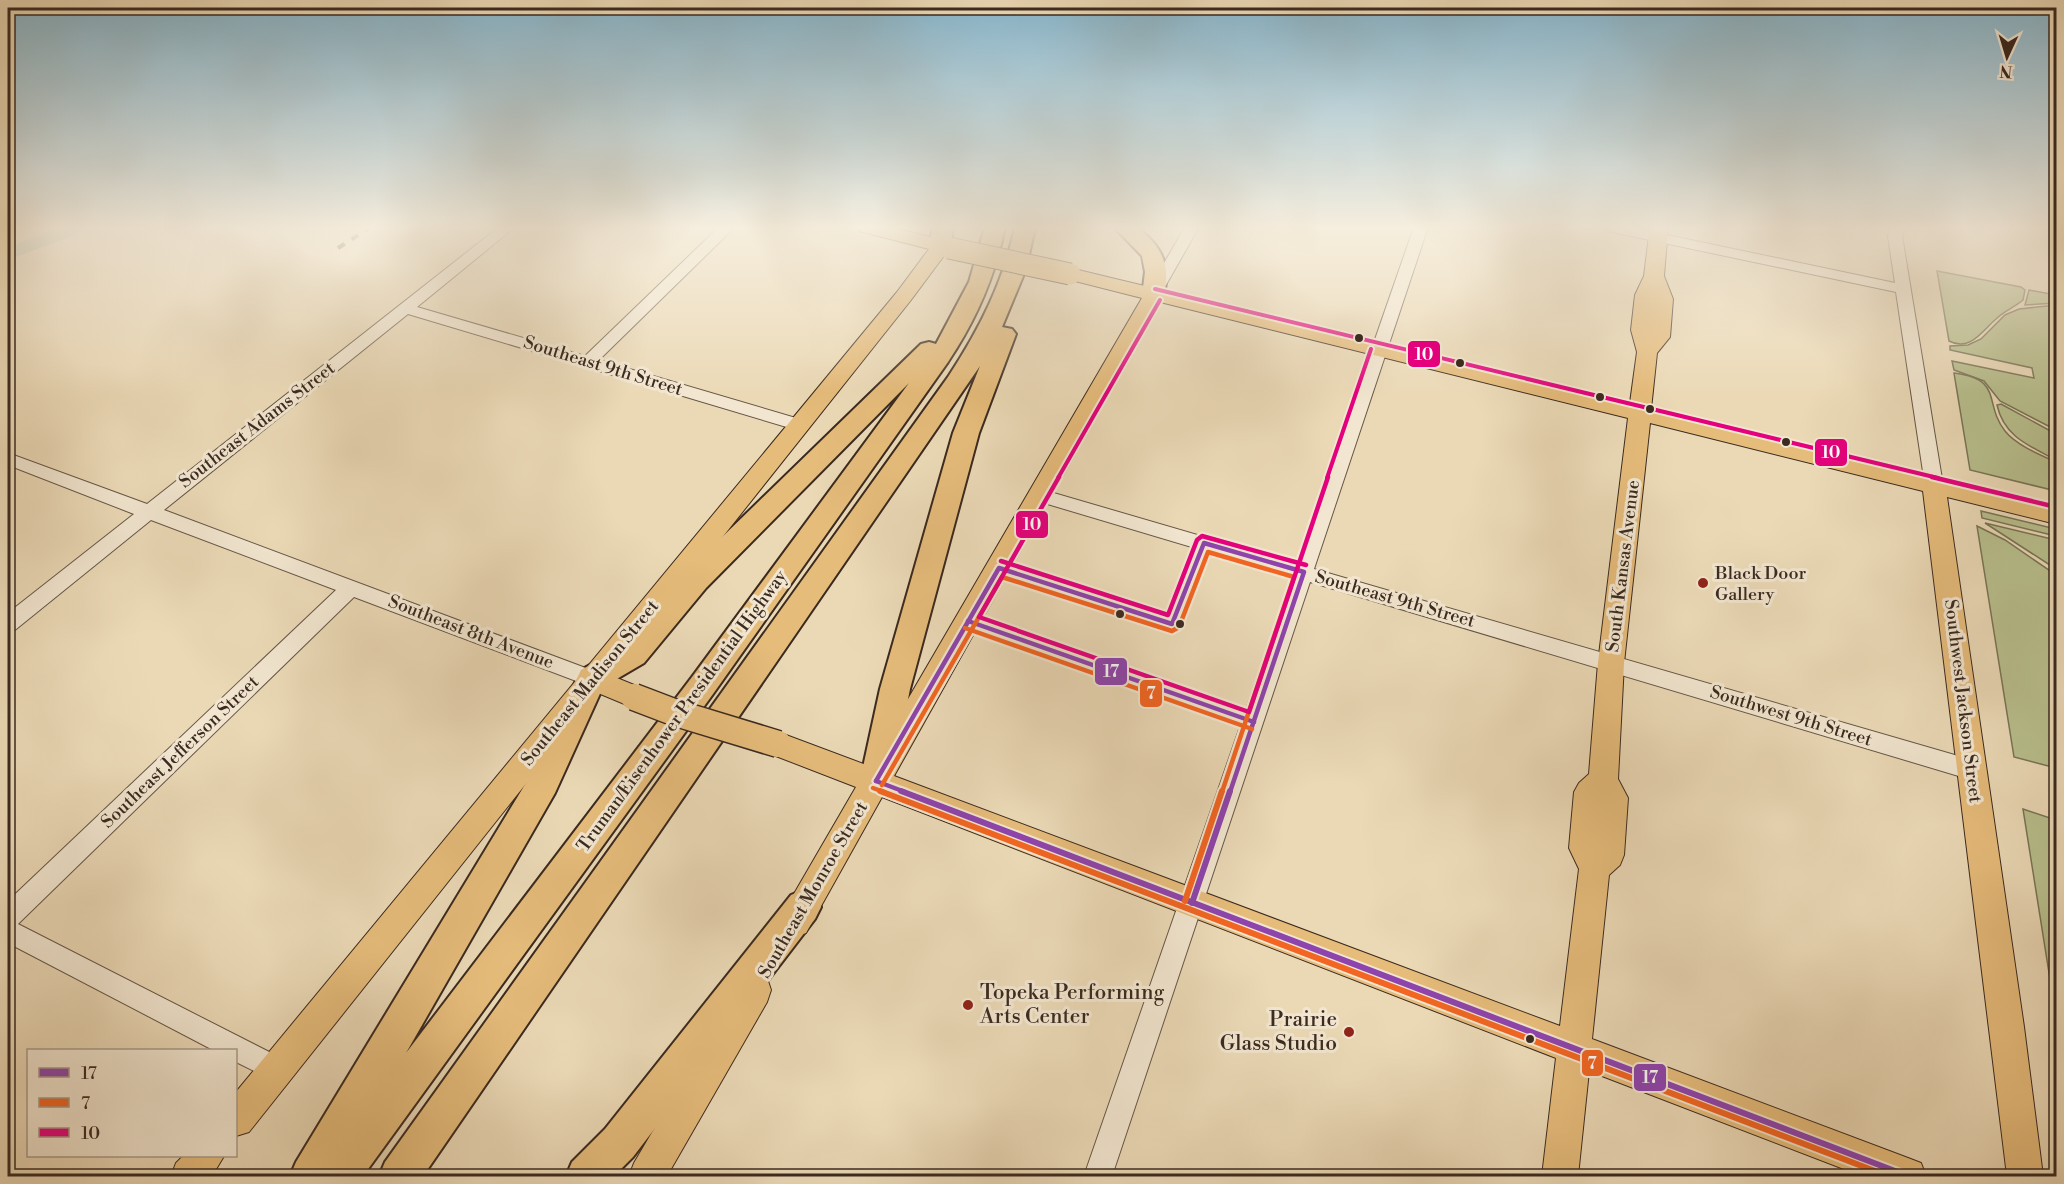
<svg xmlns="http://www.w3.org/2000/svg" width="2064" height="1184" viewBox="0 0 2064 1184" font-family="'Libre Bodoni',serif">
	<rect width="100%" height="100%" fill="#ebd9b6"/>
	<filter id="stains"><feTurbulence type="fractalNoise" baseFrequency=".00333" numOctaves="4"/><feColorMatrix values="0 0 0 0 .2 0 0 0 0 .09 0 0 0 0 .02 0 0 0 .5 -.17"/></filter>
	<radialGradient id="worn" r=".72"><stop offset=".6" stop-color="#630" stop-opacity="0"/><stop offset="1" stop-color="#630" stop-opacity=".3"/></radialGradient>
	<g fill="#b8bf8d" stroke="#797456" stroke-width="1.5">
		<path d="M1937 271 2021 287 2025 290 2023 300C2015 307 2004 311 1996 319 1982 331 1970 352 1949 341Z"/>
		<polygon points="2029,290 2056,295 2056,303 2025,305"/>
		<polygon points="2056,305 2056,430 2000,401 1984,381 1954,370 1952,361 2034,378 2032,368 1950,350 1950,346 1968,345 1981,339 2005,315 2019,309"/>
		<path d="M1954 373C2004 379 1983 403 2005 431 2016 445 2040 455 2056 462V491L1970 470Z"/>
		<path d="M2001 404 2056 434V460C2030 446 2004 437 1997 405Z"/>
		<polygon points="1981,511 2056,529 2056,536 1982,518"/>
		<polygon points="1985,523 2056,540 2056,569"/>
		<polygon points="1977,526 2005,540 2056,575 2056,768 2014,757"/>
		<polygon points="2023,809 2056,820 2056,1017"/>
	</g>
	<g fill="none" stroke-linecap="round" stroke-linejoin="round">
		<polygon fill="#99bba8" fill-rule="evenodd" points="59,227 88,227 85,231 8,260 8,247"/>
		<defs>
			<g id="minor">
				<polygon points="499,227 515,227 417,307 585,356 719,227 735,227 599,360 806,421 809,425 806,429 800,431 408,314 164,510 599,673 602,679 599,685 592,687 354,597 18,924 285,1060 289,1069 285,1078 276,1082 236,1062 236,1050 213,1050 8,943 8,901 336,590 151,520 15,630 8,632 8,613 134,514 8,465 8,453 147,504"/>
				<polygon points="1185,227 1199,227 1158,299 1148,299 1145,296"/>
				<polygon points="1414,227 1428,227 1314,569 1972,760 1980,763 1983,770 1980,777 1972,780 1310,582 1112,1176 1084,1176 1292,577 1034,500 1031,495 1034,490 1040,489 1297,564"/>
				<polygon points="1600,227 1629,227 1895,283 1888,236 1891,227 1905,227 1902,236 1943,485 1940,489 1934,491 1928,489 1925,485 1896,292 1607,231"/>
			</g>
			<g id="major">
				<polygon points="857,227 890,227 947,241 956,244 959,248 956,252 946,253 911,300 612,676 644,689 648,697 644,705 634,708 598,693 249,1132 236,1136 236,1092 897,292 929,249 859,231"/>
				<path d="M1650 227H1668L1664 276 1673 299 1670 337 1657 353 1651 409 2056 506V524L1947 497 2024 1027 2043 1176H2007L1923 491 1650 423 1624 663 1618 779 1628 798 1624 855 1620 865 1609 875 1592 1039 1908 1158 1921 1163 1926 1176H1862L1589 1071 1578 1176H1542L1556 1058 882 797 806 933 795 937 784 933 779 922 784 911 856 787 768 753 764 744 768 735 778 732 869 766 1142 298 1063 278 1060 274 1063 270 1070 268 1630 403 1637 352 1631 330 1635 295 1644 276ZM1160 302 1628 418 1598 663 1589 774 1579 783 1574 792 1569 848 1579 869 1560 1026 894 776Z"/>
				<polygon points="755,974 767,978 771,990 767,1002 667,1176 629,1176 634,1163 743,978"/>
				<polygon points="183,1156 224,1156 212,1176 171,1176 176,1163"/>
			</g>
			<g id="highway">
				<polygon points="933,227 953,227 951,245 947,249 940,251 933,249 929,245"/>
				<path d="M985 227H1005C995 277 976 320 948 362L713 694 363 1176H290L296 1162 532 773 581 670 622 647 686 572 921 344 929 342 936 344 969 282ZM909 383 692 677 406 1053 555 793 603 687 644 663 706 588Z"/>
				<path d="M1015 227H1035L1026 269 1002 327 1012 329 1016 334 979 433 910 689 892 781 887 791 876 795 865 791 860 781 880 689 953 433 980 366 423 1176H379L385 1162 948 377C979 330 1003 283 1015 227Z"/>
				<path d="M1114 227H1137C1156 242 1168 257 1166 282 1165 289 1165 295 1161 301L1153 303 1145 301 1142 296 1145 272 1142 256Z"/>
				<polygon points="803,890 815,895 821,907 815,919 633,1157 614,1176 566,1176 572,1162 605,1129 791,895"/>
			</g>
		</defs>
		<use href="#minor" stroke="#665646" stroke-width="2"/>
		<use href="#major" stroke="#3a2a20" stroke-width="2"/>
		<use href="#highway" stroke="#3a2a20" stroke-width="4"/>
		<use href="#minor" fill="#f2e6d0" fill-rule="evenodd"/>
		<use href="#major" fill="#e6bc7b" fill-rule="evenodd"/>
		<use href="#highway" fill="#e6bc7b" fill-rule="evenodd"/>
		<polyline stroke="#3a2a20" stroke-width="4" stroke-dasharray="8 8" stroke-linecap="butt" points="338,248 371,227"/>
		<defs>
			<polyline id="major-bridge-far1" points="949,248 1070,274"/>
			<polyline id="major-bridge" points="634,697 676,713 778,744"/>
		</defs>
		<use href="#major-bridge-far1" stroke="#3a2a20" stroke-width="23" stroke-linecap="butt"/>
		<use href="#major-bridge" stroke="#3a2a20" stroke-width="29" stroke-linecap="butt"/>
		<use href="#major-bridge-far1" stroke="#e6bc7b" stroke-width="21"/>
		<use href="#major-bridge" stroke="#e6bc7b" stroke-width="26"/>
		<defs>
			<g id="bus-1-far1">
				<polyline points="968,621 1254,722"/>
				<polyline points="876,781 905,792"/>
				<polyline points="876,781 999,568 1172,624 1204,543 1304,572 1230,792"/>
			</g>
			<g id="bus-1">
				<polyline points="901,791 1908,1176"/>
				<polyline points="1192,903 1230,791"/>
			</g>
			<g id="bus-2-far1">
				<polyline points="965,628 1252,729"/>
				<polyline points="882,785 1002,577 1172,631 1179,627 1208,552 1294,577 1222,792"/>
				<polyline points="873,788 884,792"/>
			</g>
			<g id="bus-2">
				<polyline points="880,791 1888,1176"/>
				<polyline points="1185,901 1222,791"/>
			</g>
			<g id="bus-3-far1">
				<polyline points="1155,289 1938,478"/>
				<polyline points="1058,478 1160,300"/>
				<polyline points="1327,478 1371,349"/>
			</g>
			<g id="bus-3">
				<polyline points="1059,477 979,617 1249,712 1328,477"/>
				<polyline points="1932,477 2056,507"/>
				<polyline points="1001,561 1168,615 1197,540 1202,536 1306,565"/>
			</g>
		</defs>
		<use href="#bus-1-far1" stroke="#f2e6d0" stroke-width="9"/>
		<use href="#bus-1" stroke="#f2e6d0" stroke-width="10"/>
		<use href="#bus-2-far1" stroke="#f2e6d0" stroke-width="9"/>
		<use href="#bus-2" stroke="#f2e6d0" stroke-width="10"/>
		<use href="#bus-3-far1" stroke="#f2e6d0" stroke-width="8"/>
		<use href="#bus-3" stroke="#f2e6d0" stroke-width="9"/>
		<use href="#bus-1-far1" stroke="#8e44ad" stroke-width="4.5"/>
		<use href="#bus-1" stroke="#8e44ad" stroke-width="6"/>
		<use href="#bus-2-far1" stroke="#f26522" stroke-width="4.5"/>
		<use href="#bus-2" stroke="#f26522" stroke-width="6"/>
		<use href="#bus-3-far1" stroke="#e5007d" stroke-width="4"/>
		<use href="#bus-3" stroke="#e5007d" stroke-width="4.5"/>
	</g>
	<linearGradient id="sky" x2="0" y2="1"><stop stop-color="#88b7ce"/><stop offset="0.58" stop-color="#f6eede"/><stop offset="1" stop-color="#f6eede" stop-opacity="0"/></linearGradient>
	<rect width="2064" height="393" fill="url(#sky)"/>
	<g fill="#3a2a20" stroke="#f2e6d0" stroke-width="2">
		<circle cx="1359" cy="338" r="5"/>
		<circle cx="1460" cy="363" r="5"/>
		<circle cx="1600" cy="397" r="5"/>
		<circle cx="1650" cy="409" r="5"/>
		<circle cx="1786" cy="442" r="5"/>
		<circle cx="1120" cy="614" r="5"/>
		<circle cx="1180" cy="624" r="5"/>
		<circle cx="1530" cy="1039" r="5"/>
	</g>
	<g fill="#8f2418" stroke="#f2e6d0" stroke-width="2">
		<circle cx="1703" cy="583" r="6"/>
		<circle cx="968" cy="1005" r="6"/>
		<circle cx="1349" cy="1032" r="6"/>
	</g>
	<g text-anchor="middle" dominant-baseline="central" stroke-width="6" stroke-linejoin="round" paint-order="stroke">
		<g font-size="18" fill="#3a2a20" stroke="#f2e6d0">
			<text transform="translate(603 366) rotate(17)">Southeast 9th Street</text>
			<text transform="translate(257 425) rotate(-38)">Southeast Adams Street</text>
			<text transform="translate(1623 566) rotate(-83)">South Kansas Avenue</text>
			<text transform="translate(1395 599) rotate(16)">Southeast 9th Street</text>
			<text transform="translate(471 632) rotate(21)">Southeast 8th Avenue</text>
			<text transform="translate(590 683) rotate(-51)">Southeast Madison Street</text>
			<text transform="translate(1963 701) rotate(83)">Southwest Jackson Street</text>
			<text transform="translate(682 711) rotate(-54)">Truman/Eisenhower Presidential Highway</text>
			<text transform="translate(1791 716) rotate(17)">Southwest 9th Street</text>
			<text transform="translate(180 752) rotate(-44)">Southeast Jefferson Street</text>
			<text transform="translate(813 890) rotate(-60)">Southeast Monroe Street</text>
		</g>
		<g font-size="18" fill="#3a2a20" stroke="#f2e6d0" text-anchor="start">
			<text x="1715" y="573">Black Door<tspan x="1715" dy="21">Gallery</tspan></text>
		</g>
		<g font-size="21" fill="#3a2a20" stroke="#f2e6d0" text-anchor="start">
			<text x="980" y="993">Topeka Performing<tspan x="980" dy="24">Arts Center</tspan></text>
			<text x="1337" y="1020" text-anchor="end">Prairie<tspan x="1337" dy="24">Glass Studio</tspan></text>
		</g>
	</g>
	<g stroke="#f2e6d0" stroke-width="2">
		<rect x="1407" y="340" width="34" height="28" rx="6" fill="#e5007d"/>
		<rect x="1814" y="438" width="34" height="29" rx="6" fill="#e5007d"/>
		<rect x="1015" y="510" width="34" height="29" rx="6" fill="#e5007d"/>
		<rect x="1094" y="657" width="34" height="29" rx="6" fill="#8e44ad"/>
		<rect x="1139" y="679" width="24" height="29" rx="6" fill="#f26522"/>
		<rect x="1581" y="1049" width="23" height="28" rx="6" fill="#f26522"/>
		<rect x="1633" y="1063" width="34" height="29" rx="6" fill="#8e44ad"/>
	</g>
	<g font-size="16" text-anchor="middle" font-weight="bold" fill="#fff">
		<text x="1424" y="360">10</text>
		<text x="1831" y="458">10</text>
		<text x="1032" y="530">10</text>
		<text x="1111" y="677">17</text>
		<text x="1151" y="699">7</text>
		<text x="1592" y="1069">7</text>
		<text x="1650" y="1083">17</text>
	</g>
	<rect width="2064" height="1184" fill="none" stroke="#ebd9b6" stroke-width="30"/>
	<rect x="9" y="9" width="2046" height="1166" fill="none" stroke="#3a2a20" stroke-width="3"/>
	<rect x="15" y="15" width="2034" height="1154" fill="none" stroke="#3a2a20" stroke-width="1.5"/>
	<rect x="27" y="1049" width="210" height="108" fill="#f2e6d0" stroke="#a89b8a" stroke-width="1.5"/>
	<rect x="39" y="1068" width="30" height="9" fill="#8e44ad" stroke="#a89b8a" stroke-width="1.5"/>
	<text x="81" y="1079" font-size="18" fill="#3a2a20">17</text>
	<rect x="39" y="1098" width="30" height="9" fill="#f26522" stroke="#a89b8a" stroke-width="1.5"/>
	<text x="81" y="1109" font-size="18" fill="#3a2a20">7</text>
	<rect x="39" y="1128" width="30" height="9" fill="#e5007d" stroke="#a89b8a" stroke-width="1.5"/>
	<text x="81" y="1139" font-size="18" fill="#3a2a20">10</text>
	<g transform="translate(2007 57) rotate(184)" stroke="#f2e6d0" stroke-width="4.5" paint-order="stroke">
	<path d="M0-4.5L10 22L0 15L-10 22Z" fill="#3a2a20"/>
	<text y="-9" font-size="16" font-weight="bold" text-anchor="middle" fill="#3a2a20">N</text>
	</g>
	<rect width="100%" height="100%" filter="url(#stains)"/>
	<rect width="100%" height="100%" fill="url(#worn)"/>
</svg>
